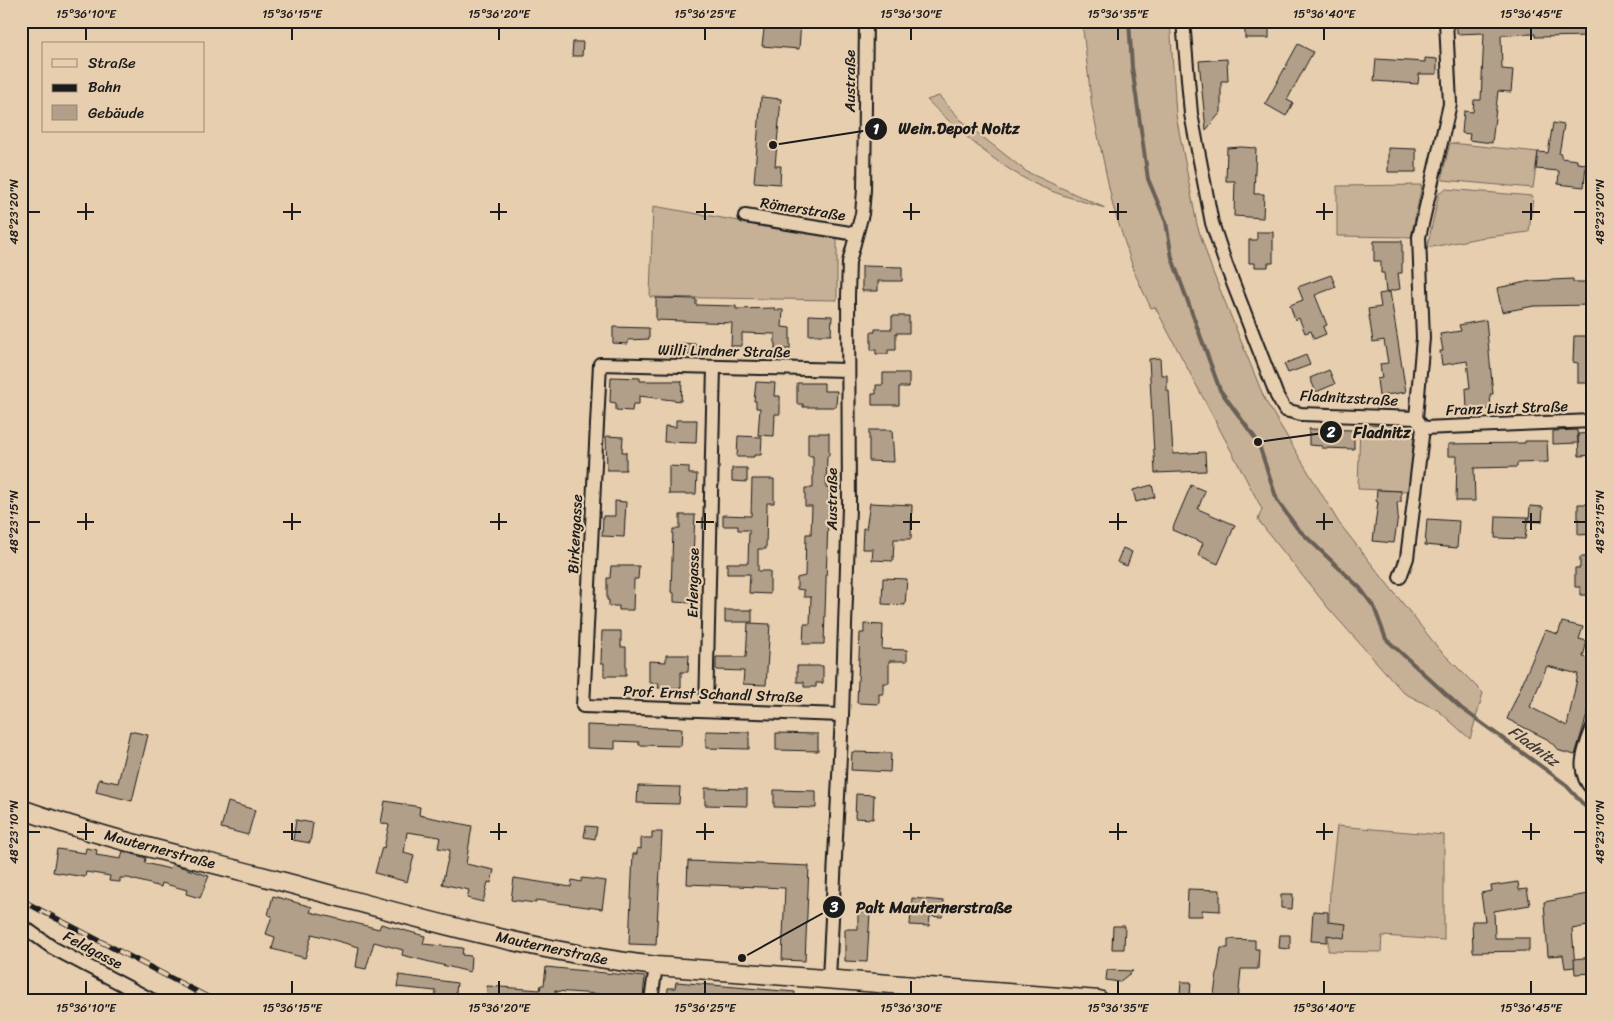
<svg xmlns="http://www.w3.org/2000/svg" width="1614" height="1021" viewBox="0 0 1614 1021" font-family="Sriracha,sans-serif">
	<rect width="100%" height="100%" fill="#e7ceaf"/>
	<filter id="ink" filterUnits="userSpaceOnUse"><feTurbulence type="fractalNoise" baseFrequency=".02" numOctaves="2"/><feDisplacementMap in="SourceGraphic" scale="10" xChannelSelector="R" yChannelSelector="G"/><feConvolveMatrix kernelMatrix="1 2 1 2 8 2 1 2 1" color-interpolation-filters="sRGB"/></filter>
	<g filter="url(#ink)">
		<g fill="#c6b197" stroke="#71665a">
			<polygon points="1082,21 1170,21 1176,115 1197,225 1212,270 1265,400 1339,523 1439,649 1483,693 1470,739 1439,711 1404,693 1329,609 1258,520 1262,509 1155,307 1151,308 1135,274 1113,206 1092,107"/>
			<path d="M939 96 961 120 1027 172 1105 208C1078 200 1047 192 1022 177 987 157 956 128 927 100Z"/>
			<polygon points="1450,143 1538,152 1533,188 1443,180 1442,176"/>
			<polygon points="1422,185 1411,237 1337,236 1337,186"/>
			<polygon points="1445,189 1533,196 1529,232 1479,238 1427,248 1439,193"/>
			<polygon points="653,206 837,238 837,300 650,297"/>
			<polygon points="1360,423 1407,424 1414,433 1409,491 1358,489"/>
			<polygon points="1337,826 1444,835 1444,940 1382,936 1381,952 1328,951 1330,888"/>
		</g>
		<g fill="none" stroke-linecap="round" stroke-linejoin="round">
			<polyline stroke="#696054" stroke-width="4" points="1129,21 1132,67 1148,179 1166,222 1172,258 1220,390 1258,442 1277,500 1297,528 1360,588 1374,607 1386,639 1461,708 1564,783 1593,815"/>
		</g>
		<g fill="#b19f89" stroke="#1c1c1c" fill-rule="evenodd">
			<polygon points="765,21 801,21 799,49 762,46"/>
			<rect x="1245" y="21" width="24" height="17"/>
			<polygon points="1457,21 1593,21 1593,36 1535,37 1535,34 1501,35 1502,69 1513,70 1511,92 1498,91 1492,143 1469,140 1470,134 1462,133 1464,111 1473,112 1474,100 1481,100 1484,33 1457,34"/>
			<polygon points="573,42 583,42 582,56 572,56"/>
			<polygon points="1298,44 1313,52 1287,100 1293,103 1286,116 1265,104"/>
			<polygon points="1425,58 1437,59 1437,74 1419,74 1418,84 1374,81 1376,59 1425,62"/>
			<polygon points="1227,59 1228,81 1221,81 1221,112 1206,130 1199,61"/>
			<polygon points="761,97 781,99 775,166 781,166 780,184 754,182"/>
			<polygon points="1553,123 1564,125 1559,154 1561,154 1561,158 1577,160 1577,163 1586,164 1584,187 1558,184 1559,171 1536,169 1538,152 1548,153"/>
			<polygon points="1241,147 1256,148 1254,194 1264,194 1263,218 1234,216 1235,181 1226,181 1227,148"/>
			<polygon points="1388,148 1416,149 1416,172 1388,172"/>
			<polygon points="1257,232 1273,232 1273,263 1268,263 1268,267 1255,267 1255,263 1249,263 1249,240 1257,240"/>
			<polygon points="1374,241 1402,241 1402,273 1398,273 1400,289 1386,292 1384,273 1381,273 1381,261 1374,261"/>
			<polygon points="862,266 902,267 902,281 878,281 878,291 862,291"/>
			<polygon points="1331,275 1336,287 1315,295 1327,325 1323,327 1326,334 1314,339 1311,331 1305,333 1299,318 1295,320 1290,305 1303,300 1298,287"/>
			<polygon points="1573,279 1573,282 1593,282 1593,305 1534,306 1502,312 1497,288 1531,281"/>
			<polygon points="1390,292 1406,392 1379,396 1377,379 1382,378 1380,364 1388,363 1384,340 1373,342 1368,309 1381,307 1379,294"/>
			<polygon points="656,298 696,299 696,305 736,306 736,309 775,308 775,310 783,310 782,327 790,328 790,349 775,349 775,334 742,333 742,346 731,346 732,323 656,320"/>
			<polygon points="809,315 832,316 831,335 809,335"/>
			<polygon points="892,316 909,316 909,333 896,333 896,350 888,350 888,354 876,354 876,350 871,350 871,332 875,332 875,329 892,329"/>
			<polygon points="1486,320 1493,394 1490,394 1491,409 1467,410 1466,388 1470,388 1467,361 1442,365 1440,351 1443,351 1440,334 1461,331 1459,325"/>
			<polygon points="613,327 649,328 649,339 628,340 628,344 613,343"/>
			<polygon points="1574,336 1593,336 1593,383 1578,383 1578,363 1573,362"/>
			<polygon points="678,343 696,344 695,355 678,354"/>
			<polygon points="1306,355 1310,365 1288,373 1284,364"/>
			<polygon points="1160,358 1161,375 1167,375 1167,391 1169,391 1173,454 1205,452 1206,471 1155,473 1149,359"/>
			<polygon points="1329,370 1335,384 1316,392 1310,378"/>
			<polygon points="883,373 909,373 909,387 899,387 899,405 872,405 872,394 876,394 876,385 883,385"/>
			<polygon points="611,377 640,378 640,381 682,381 681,401 639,396 639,404 633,404 632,411 616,410 616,403 610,402"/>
			<polygon points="756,382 775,383 774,396 780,396 780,414 775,414 774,436 758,435 760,408 756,408 756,401 754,401"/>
			<polygon points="797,383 824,383 824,391 837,391 836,407 803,407 803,404 797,404"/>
			<polygon points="676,420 697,420 696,443 664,442 665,426 676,427"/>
			<polygon points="1309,429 1354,430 1354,449 1322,448 1322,446 1309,445"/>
			<polygon points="869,430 892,430 894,462 869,461"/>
			<polygon points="1577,430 1578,443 1553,444 1553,431"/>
			<polygon points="808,433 829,433 829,456 827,456 826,488 829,489 824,644 803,644 804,624 810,624 811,597 804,597 804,590 797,589 797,578 805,576 806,534 811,534 812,506 805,506 805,488 813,488 813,456 808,456"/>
			<polygon points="1593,433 1593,455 1579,456 1578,434"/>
			<polygon points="606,436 623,437 622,452 626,452 626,470 607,470"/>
			<polygon points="738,436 762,437 761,455 754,455 754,457 737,457"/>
			<polygon points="1525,441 1547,441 1548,462 1517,463 1517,467 1474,468 1475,501 1456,501 1457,456 1448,456 1448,444 1525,443"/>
			<polygon points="669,466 689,467 689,474 697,474 696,494 669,494"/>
			<polygon points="732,468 747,468 747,482 732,481"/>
			<polygon points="752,479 774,479 774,503 767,503 766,549 758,549 758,571 770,571 770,594 749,593 750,574 727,574 727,563 748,563 749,530 738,530 738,526 723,526 723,515 751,516"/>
			<polygon points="1152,485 1155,497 1136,502 1133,490"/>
			<polygon points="1191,485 1205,491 1198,509 1235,525 1218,564 1198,555 1203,543 1172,530"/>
			<polygon points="1377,490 1401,491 1401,502 1397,502 1398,516 1394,543 1373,541 1378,502 1376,501"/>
			<polygon points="615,501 626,502 624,537 602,536 603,516 615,516"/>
			<polygon points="870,503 912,505 911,539 894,539 893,561 872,560 873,549 862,549 863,528 866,529"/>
			<polygon points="1578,504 1591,504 1593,534 1578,535"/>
			<polygon points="1530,506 1543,507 1542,522 1529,521"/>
			<polygon points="680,515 695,515 692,576 694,576 694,603 674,602 674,593 671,592 673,529 680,529"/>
			<polygon points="1496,516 1528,517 1525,539 1495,538"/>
			<polygon points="1427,519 1459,521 1457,548 1425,545"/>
			<polygon points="1123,548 1132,552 1127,566 1117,562"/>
			<polygon points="1580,557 1593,557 1593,595 1580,595 1580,587 1575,587 1575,568 1580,568"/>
			<polygon points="611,566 639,566 638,579 634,579 633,610 619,610 619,606 609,606 609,600 607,600 607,578 610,578"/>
			<polygon points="883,578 907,579 905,605 882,604"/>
			<rect x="725" y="610" width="27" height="12"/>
			<path d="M1562 622 1583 627 1579 639 1587 641 1583 657 1593 659V695L1575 755 1560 751 1547 739 1507 719 1545 630 1558 634ZM1547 666 1578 674 1567 726 1530 707Z"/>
			<polygon points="748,623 770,624 766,685 743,684 744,671 716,670 716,657 746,657"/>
			<polygon points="864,624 883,625 882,649 907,650 907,661 889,661 889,683 883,683 883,694 879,694 879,704 857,703 860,633 864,633"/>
			<polygon points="602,631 621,631 621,647 626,647 626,676 604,676 604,663 601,663"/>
			<polygon points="666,655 689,655 688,672 681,672 681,688 658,688 659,683 649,683 649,661 666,662"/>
			<polygon points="797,666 823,666 823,683 816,683 816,687 804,687 804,682 797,682"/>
			<polygon points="587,725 682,729 681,746 639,745 639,742 615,741 615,749 587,748"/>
			<polygon points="130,731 148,735 132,801 96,792 99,779 118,783"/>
			<polygon points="706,731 749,732 749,749 706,748"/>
			<polygon points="776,733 818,734 818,751 776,750"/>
			<polygon points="852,752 891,753 890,772 851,770"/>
			<polygon points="638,786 680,787 679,804 637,803"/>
			<polygon points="705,788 747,789 747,806 705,805"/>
			<polygon points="774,790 816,791 816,808 774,807"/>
			<polygon points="856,794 874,795 873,819 855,818"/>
			<polygon points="385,801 420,807 419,815 472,826 466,864 494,870 491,883 488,882 483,902 467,898 469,890 442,884 450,850 438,848 440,837 407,832 404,853 414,856 407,882 375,873 382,847 384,848 389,825 381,823"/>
			<polygon points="228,802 255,810 248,835 221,828"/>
			<polygon points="296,820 313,823 310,843 293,840"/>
			<polygon points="586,826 597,827 595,839 584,837"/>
			<polygon points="652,832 662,832 656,945 629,944 633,854 637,854 637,848 641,849 641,838 652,838"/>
			<polygon points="86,848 97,850 96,855 121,859 123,851 146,858 145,863 170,869 172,864 209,876 200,898 186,894 187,890 162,883 161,887 128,878 120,878 120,882 109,881 110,876 86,872 85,877 53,872 57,849 85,853"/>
			<polygon points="688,861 809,866 805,961 782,960 785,888 687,884"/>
			<polygon points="514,878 571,887 572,880 581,882 582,878 606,881 602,909 536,900 536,903 511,900"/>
			<polygon points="1518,882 1519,890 1527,889 1530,905 1494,911 1495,938 1529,938 1529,951 1473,952 1472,921 1485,921 1481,893 1492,891 1491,886"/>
			<polygon points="1188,889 1220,890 1220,911 1202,910 1202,916 1187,916"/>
			<polygon points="1593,893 1593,925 1572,929 1575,967 1565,968 1563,955 1548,956 1544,902"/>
			<polygon points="1281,894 1293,894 1292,909 1281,908"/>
			<polygon points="273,896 312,907 310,912 379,929 381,924 425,936 423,944 463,948 462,955 471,956 470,972 402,955 403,950 374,942 366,969 356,967 359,947 312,934 305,958 272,949 275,937 266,934 272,916 268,915"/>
			<polygon points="912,898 944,901 942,917 930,916 929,926 910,925"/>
			<polygon points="1313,911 1328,912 1328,922 1346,924 1344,938 1327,935 1327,942 1311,941"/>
			<polygon points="858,912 870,912 867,962 845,961 845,929 858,929"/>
			<polygon points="1113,926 1125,926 1124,949 1112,949"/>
			<polygon points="1280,935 1290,935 1290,949 1279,948"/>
			<polygon points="1228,939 1255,940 1255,949 1259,949 1258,969 1241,969 1238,1000 1213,1000 1221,948 1228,948"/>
			<polygon points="1593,957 1593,973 1575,974 1574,959"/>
			<polygon points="546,967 645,977 643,997 554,991 557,992 557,1000 486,1000 487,986 540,990 541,985 544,985"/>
			<polygon points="1107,970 1133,971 1119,982 1106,980"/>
			<polygon points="399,975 457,983 455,1000 435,1000 436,991 397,987"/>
			<polygon points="676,982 795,992 794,1000 667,1000 668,988 675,988"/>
			<polygon points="1181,982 1191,982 1190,995 1180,994"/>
		</g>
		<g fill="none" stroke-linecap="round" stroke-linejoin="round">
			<defs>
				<g id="street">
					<polyline points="1183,21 1191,114 1212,223 1226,265 1277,396 1285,410 1301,414 1416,418 1423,338 1419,237 1450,104 1446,21"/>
					<polyline points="745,216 856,234"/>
					<polyline points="1416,418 1423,428 1593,421"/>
					<polyline points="1400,577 1407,558 1423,428"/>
					<polyline points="706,710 714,367"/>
					<polyline points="842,715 583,706 600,364 847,370"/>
					<path d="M1593 727C1585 748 1574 771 1593 790"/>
					<polyline points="21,925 53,948 152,1000"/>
					<polyline points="829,979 842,715 849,507 848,296 849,262 862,214 864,190 866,21"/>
					<polyline points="651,1000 656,966"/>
				</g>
				<path id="secondary" d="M21 809C105 839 194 858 280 881 404 914 528 951 656 966L1099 1000"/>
			</defs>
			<use href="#street" stroke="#1c1c1c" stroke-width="16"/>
			<use href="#secondary" stroke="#1c1c1c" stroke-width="21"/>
			<use href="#street" stroke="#e7ceaf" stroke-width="12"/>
			<use href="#secondary" stroke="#e7ceaf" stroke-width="18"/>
			<defs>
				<polyline id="rail" points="21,900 213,1000"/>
			</defs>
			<use href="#rail" stroke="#1c1c1c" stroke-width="5.5"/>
			<use href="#rail" stroke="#e7ceaf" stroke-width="4" stroke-dasharray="11" stroke-linecap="butt"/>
		</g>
	</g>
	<path fill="none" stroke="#1c1c1c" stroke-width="2" d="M86 28V40M292 28V40M499 28V40M705 28V40M911 28V40M1118 28V40M1324 28V40M1531 28V40M86 203V220M292 203V220M499 203V220M705 203V220M911 203V220M1118 203V220M1324 203V220M1531 203V220M28 212H40M77 212H94M283 212H301M490 212H507M696 212H714M903 212H920M1109 212H1127M1316 212H1333M1522 212H1540M1574 212H1586M86 513V530M292 513V530M499 513V530M705 513V530M911 513V530M1118 513V530M1324 513V530M1531 513V530M28 522H40M77 522H94M283 522H301M490 522H507M696 522H714M903 522H920M1109 522H1127M1316 522H1333M1522 522H1540M1574 522H1586M86 823V840M292 823V840M499 823V840M705 823V840M911 823V840M1118 823V840M1324 823V840M1531 823V840M28 832H40M77 832H94M283 832H301M490 832H507M696 832H714M903 832H920M1109 832H1127M1316 832H1333M1522 832H1540M1574 832H1586M86 981V994M292 981V994M499 981V994M705 981V994M911 981V994M1118 981V994M1324 981V994M1531 981V994"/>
	<g text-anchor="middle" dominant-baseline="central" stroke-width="4.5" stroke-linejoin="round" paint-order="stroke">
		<g font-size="15" fill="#1c1c1c" stroke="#e7ceaf">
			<text transform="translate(850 81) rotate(-90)">Austraße</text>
			<text transform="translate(803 209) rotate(9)">Römerstraße</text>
			<text transform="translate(724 351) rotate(1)">Willi Lindner Straße</text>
			<text transform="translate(1349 398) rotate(3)">Fladnitzstraße</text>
			<text transform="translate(1507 408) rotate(-2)">Franz Liszt Straße</text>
			<text transform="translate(832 499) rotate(-90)">Austraße</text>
			<text transform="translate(575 534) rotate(-87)">Birkengasse</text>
			<text transform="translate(693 583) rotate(-89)">Erlengasse</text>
			<text transform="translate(713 694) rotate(2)">Prof. Ernst Schandl Straße</text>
			<text transform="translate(160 849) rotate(15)">Mauternerstraße</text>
			<text transform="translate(552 948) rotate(12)">Mauternerstraße</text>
			<text transform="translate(93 950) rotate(28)">Feldgasse</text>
		</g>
		<g font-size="16" font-style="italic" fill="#423e38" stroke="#e7ceaf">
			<text transform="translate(1534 746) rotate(36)">Fladnitz</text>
		</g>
	</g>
	<path fill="none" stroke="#1c1c1c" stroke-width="2" d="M773 145L876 129M1258 442L1331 432M742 958L834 907"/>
	<g fill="#1c1c1c" stroke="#e7ceaf" stroke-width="2">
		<circle cx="773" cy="145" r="5"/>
		<circle cx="1258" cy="442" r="5"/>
		<circle cx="742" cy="958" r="5"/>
		<circle cx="876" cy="129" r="12"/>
		<circle cx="1331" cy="432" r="12"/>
		<circle cx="834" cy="907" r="12"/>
	</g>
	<g font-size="15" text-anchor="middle" font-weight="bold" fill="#fff">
		<text x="876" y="134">1</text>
		<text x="1331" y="437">2</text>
		<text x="834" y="912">3</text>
	</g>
	<g font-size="16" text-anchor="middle" font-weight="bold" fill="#1c1c1c" stroke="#e7ceaf" stroke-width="4.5" stroke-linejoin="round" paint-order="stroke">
		<text x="959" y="134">Wein.Depot Noitz</text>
		<text x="1382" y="438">Fladnitz</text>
		<text x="934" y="913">Palt Mauternerstraße</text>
	</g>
	<rect width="1614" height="1021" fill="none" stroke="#e7ceaf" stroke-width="55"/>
	<rect x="42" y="42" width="162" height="90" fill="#e7ceaf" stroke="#968774"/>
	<rect x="52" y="59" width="25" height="8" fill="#e7ceaf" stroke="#968774"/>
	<text x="88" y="68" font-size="15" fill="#1c1c1c">Straße</text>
	<rect x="52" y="84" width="25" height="8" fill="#1c1c1c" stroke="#968774"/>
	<text x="88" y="92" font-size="15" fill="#1c1c1c">Bahn</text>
	<rect x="52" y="105" width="25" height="15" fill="#b19f89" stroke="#968774"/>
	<text x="88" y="118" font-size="15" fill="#1c1c1c">Gebäude</text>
	<rect x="28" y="28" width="1558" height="966" fill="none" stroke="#1c1c1c" stroke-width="2"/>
	<g font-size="12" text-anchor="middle" fill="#1c1c1c">
		<text x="86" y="18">15°36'10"E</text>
		<text x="292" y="18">15°36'15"E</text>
		<text x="499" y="18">15°36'20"E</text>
		<text x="705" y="18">15°36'25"E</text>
		<text x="911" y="18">15°36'30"E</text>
		<text x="1118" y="18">15°36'35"E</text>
		<text x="1324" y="18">15°36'40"E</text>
		<text x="1531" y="18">15°36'45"E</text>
		<text transform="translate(14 212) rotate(-90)" y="4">48°23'20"N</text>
		<text transform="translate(1600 212) rotate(-90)" y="4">48°23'20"N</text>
		<text transform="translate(14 522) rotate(-90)" y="4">48°23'15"N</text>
		<text transform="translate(1600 522) rotate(-90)" y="4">48°23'15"N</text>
		<text transform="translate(14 832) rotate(-90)" y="4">48°23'10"N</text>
		<text transform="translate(1600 832) rotate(-90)" y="4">48°23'10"N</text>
		<text x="86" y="1012">15°36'10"E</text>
		<text x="292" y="1012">15°36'15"E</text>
		<text x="499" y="1012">15°36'20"E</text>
		<text x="705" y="1012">15°36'25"E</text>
		<text x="911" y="1012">15°36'30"E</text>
		<text x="1118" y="1012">15°36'35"E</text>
		<text x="1324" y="1012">15°36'40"E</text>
		<text x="1531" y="1012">15°36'45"E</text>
	</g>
</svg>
